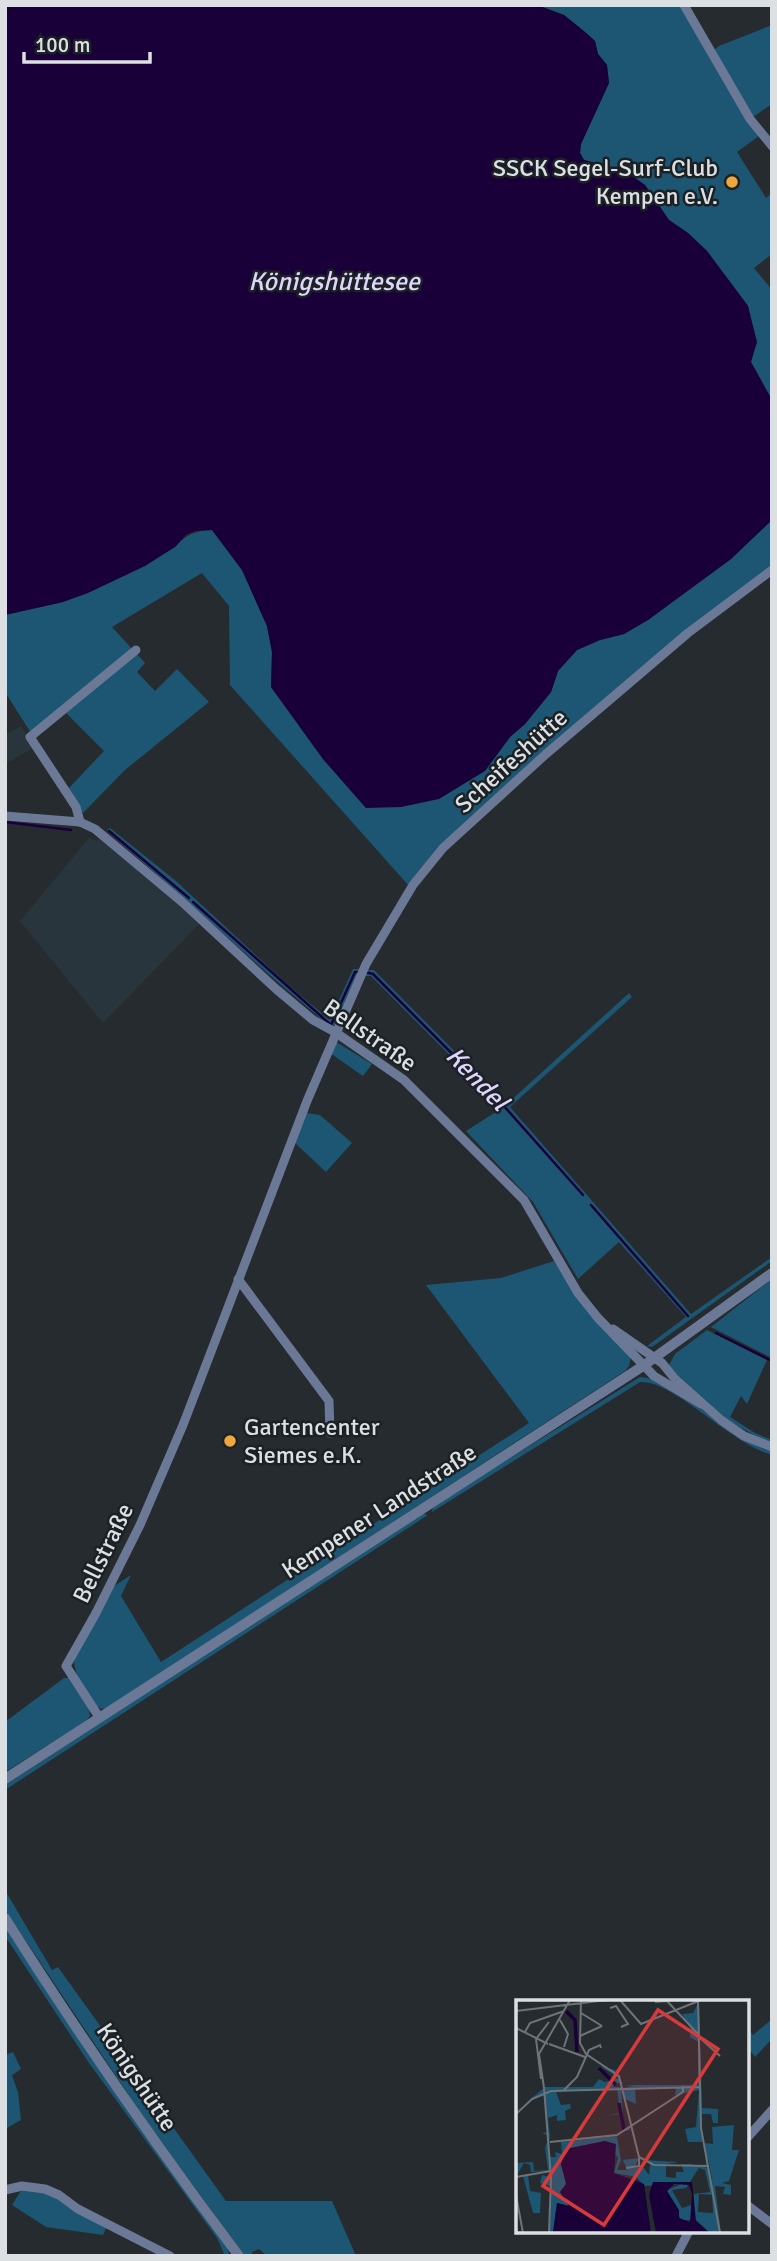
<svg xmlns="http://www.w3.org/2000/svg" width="777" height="2261" viewBox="0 0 777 2261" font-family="Signika,sans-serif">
	<rect width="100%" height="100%" fill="#252b2f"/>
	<g fill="#29353c">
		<polygon points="21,726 35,747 5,764 5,735"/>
		<polygon points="89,838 96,841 100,839 166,893 199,924 103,1023 20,921"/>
	</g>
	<g fill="#1c5672">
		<polygon points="537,5 688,5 714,50 719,46 772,25 772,104 753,117 772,140 772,153 759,136 737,152 766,198 772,193 772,254 754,268 772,290 772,400 751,362 748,306 707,251 688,233 669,220 645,185 625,171 584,160 580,153 581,144 609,83 607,65 598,54 595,41 585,32 564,15"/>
		<path d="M772 520V567L543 753 409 886 230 685 229 606 202 573 112 627 133 650 31 733 5 692V615L63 602 175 547C187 534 195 531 212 530L242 570 267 626 272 652 271 687 323 759 366 808 511 736 525 724 551 692 558 671 577 650 600 640 624 634 648 620 731 559Z"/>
		<polygon points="137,654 145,663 137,672 155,691 177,669 209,702 125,770 83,813 68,789 104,751 65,712"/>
		<path d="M110 828 176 881 288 985 330 1020 353 969H360L336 1024 331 1027C255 965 185 897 110 834L107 830Z"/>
		<polygon points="365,970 374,970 507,1104 629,993 632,997 510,1107 691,1314 772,1257 772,1261 652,1347 647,1346 686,1317 619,1242 578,1279 533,1202 466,1131 502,1108 371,976 362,976"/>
		<polygon points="336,1042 372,1064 363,1076 330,1053"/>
		<polygon points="307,1113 320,1115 352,1143 326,1172 295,1143"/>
		<polygon points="554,1261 586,1310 631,1357 629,1366 625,1371 107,1708 101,1709 95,1705 77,1676 74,1663 75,1654 111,1588 131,1575 121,1596 161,1662 529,1423 426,1285 501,1278"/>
		<polygon points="772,1279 772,1358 711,1327"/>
		<path d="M707 1330 767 1360 747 1404 741 1396 730 1417 755 1433 772 1440V1443C735 1428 691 1398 669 1365L675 1354Z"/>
		<path d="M640 1377C675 1378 730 1439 772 1452V1455C730 1443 673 1380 640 1382L432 1512 433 1506Z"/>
		<polygon points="422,1513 428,1515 5,1790 5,1785"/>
		<polygon points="64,1678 69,1678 89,1709 90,1716 85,1722 5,1772 5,1722"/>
		<polygon points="5,1890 52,1970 58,1967 226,2201 332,2201 356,2256 267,2256 259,2249 252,2252 252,2256 245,2256 148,2124 24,1938 5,1909"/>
		<polygon points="5,1927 228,2249 229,2256 225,2256 217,2238 89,2063 5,1936"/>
		<polygon points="772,2019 772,2039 755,2057 747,2047 747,2029 753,2035"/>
		<polygon points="13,2052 21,2069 12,2075 18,2092 21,2120 5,2129 5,2055"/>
		<polygon points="22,2189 46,2192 106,2228 103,2235 46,2227 12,2205"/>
	</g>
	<polygon fill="#190039" points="5,5 537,5 564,15 585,32 595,41 598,54 607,65 609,83 581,144 580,153 584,160 625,171 645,185 669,220 688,233 707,251 748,306 757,342 751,362 772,400 772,520 731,559 648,620 624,634 600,640 577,650 558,671 551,692 525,724 511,736 485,771 439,799 401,807 366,808 323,759 271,687 272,652 267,626 242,570 212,530 195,531 186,535 175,547 145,566 88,593 63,602 5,615"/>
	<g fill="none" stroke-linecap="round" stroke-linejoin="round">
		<g stroke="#190039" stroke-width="2.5">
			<polyline points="5,822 71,830"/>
			<polyline points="109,831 189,898"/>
			<polyline points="193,902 331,1025 355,972 358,972"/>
			<polyline points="365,972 373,974 503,1105 583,1195"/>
			<polyline points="591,1205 688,1316"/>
			<polyline points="716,1333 772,1361"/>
		</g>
		<g stroke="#6b7996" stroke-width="9">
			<polyline points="684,5 750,119 772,146"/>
			<polyline points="5,816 80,822 95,829 181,901 276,989 313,1020 335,1032 404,1080 524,1200 578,1293 598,1318 654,1376 701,1404"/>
			<polyline points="80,822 76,807 30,737 136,650"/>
			<polyline points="238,1279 329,1401 330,1433"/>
			<polyline points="613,1329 662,1363 675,1379 721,1420 744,1436 772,1447"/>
			<polyline points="99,1717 66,1666 96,1613 140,1525 183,1425 307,1101 366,964 413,885 443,848 546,754 688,633 772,570"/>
			<polyline points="747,2138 772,2110"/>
			<polyline points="5,2190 22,2186 45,2189 59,2195 78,2209 170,2256"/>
			<polyline points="747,2205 772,2224"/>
			<polyline points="676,2256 689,2231"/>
		</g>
		<g stroke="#6b7996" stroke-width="10">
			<polyline points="5,1779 643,1366 772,1273"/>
			<path d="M5 1918C78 2034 157 2147 239 2256"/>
		</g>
	</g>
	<g fill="#eea73c" stroke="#1b2125" stroke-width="2.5">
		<circle cx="732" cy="182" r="7"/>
		<circle cx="230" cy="1441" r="7"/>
	</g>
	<g text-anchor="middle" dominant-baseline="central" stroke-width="5" stroke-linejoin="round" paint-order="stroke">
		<g font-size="24" fill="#dce0e2" stroke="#1b2125" text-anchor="end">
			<text x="718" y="168">SSCK Segel-Surf-Club<tspan x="718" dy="28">Kempen e.V.</tspan></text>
			<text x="244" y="1427" text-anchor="start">Gartencenter<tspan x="244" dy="28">Siemes e.K.</tspan></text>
		</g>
		<g font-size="24" fill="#dce0e2" stroke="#1b2125">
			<text transform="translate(511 761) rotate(-42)">Scheifeshütte</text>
			<text transform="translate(370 1035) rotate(35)">Bellstraße</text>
			<text transform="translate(379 1511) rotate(-33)">Kempener Landstraße</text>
			<text transform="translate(103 1553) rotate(-64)">Bellstraße</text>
			<text transform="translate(137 2077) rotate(56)">Königshütte</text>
		</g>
		<g font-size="26" font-style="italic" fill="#dfd5fc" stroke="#1b2125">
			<text x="334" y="282">Königshüttesee</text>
			<text transform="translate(477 1079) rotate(46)">Kendel</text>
		</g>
	</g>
	<g transform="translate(516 2000)">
		<rect width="233" height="233" fill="#252b2f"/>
		<path d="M183 1 186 108 202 109V123H197L195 114H186V142H172L169 129 180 127 183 90 159 95 160 88H119L120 104 109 99 107 88 117 86 108 85 105 82 96 87H105L108 130 114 128V130L108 131 104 114 89 116 104 113 101 88 40 92 45 105 54 104 55 108 49 111 50 120 41 121V115L32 118 34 136 33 149 34 157H40L39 152 46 154 45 142 101 136 105 160 101 170H111L107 160 123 158 119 167 128 168 133 175 134 164 128 160 163 162 150 164V177L160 178V172H168L165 164H174L193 168 197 184 192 158 190 166 189 143 197 144 196 127 218 125 216 150H223L213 181 206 183 215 185V195L207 194 209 187 199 186 205 233H194L178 218V194L194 192 189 170 183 168 170 188 156 190 166 208 175 205 176 220H165L151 190 165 184 129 186 120 177 98 173 102 158 89 141 50 149 45 165 51 184 44 192 53 206 41 203 37 233H33L35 186 24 183 26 175 35 178 34 171 15 172 14 165 8 163 0 177V163L17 162 18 171 32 170 29 148 33 136 26 133 32 132 28 94 12 101 29 87H77L83 79 89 82 103 78 84 66 99 70 108 85H182V42L174 37 175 29 166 14 177 13ZM183 194 196 195 197 213 182 212ZM12 175 14 191 25 193 24 213H17L7 176Z" fill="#1c5672" fill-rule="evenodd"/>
		<path d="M89 141 100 144 98 173 128 184 135 233H37L41 203 53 206 44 192 50 184 45 164 50 149ZM137 182H176L180 221 194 233H140L133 195ZM173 185 176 194 174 222 163 218V210L151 191 158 184Z" fill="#190039" fill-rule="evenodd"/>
		<path fill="none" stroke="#190039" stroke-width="3.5" d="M50 11 59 20 61 52M83 68 100 85M103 103 108 130"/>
		<path fill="none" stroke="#6e7377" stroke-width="2" d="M65 0 64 43 70 54 103 76 123 157 138 165 193 166M104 0 125 24 185 0M182 0 185 128 204 233M139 2 151 1 182 34M94 8 100 6 112 24 105 27M0 11 91 0M65 13 86 26M44 20 52 34 48 47M0 28 32 44M9 32 14 23 48 11M64 36 86 26M183 37 204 56M20 39 25 79M20 39 33 22M33 44 69 57M28 88 35 178 33 233M28 88 23 54 54 0M48 90 61 77 73 50 84 45 85 48M0 114 16 99 35 91 185 87M34 142 101 135 167 92V86M110 168 123 166V158M0 177 35 171M0 195 7 233"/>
		<path fill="#d73a3b" fill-opacity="0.15" stroke="#d73a3b" stroke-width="3.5" d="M142 10 202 49 88 225 27 186Z"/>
		<rect width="233" height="233" fill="none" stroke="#dce0e2" stroke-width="3.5"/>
	</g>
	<rect width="777" height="2261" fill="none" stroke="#dce0e2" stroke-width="14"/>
	<path d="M24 52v10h126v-10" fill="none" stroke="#dce0e2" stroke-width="3.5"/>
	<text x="35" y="52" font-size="21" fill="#dce0e2" stroke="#1b2125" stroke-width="5" paint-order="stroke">100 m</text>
</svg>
